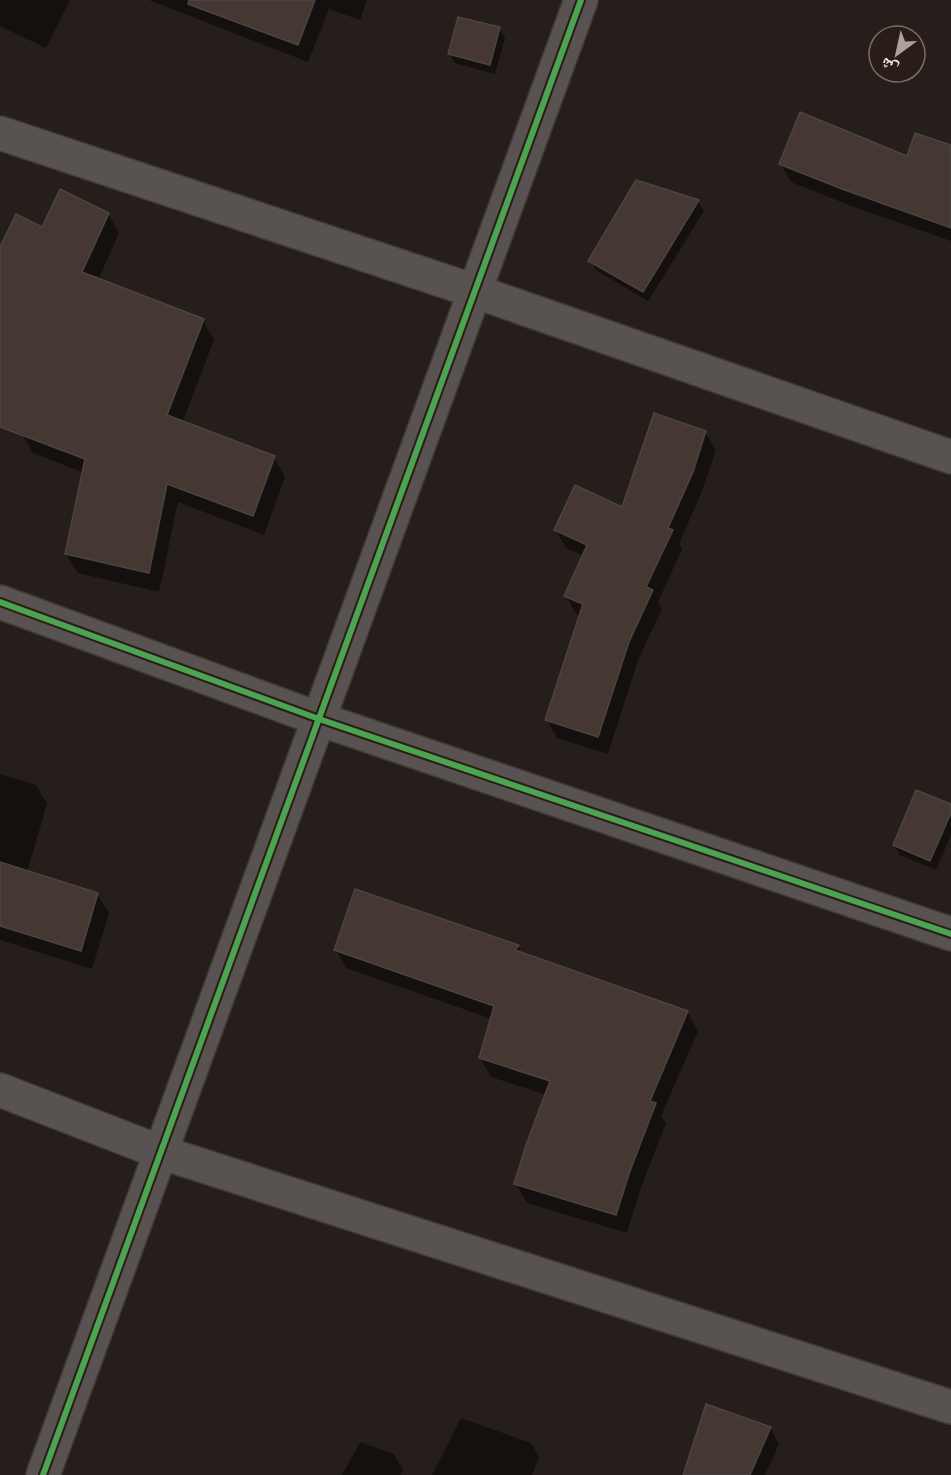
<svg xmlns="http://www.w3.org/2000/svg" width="951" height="1475" viewBox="0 0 951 1475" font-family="'PT Sans Narrow','Noto Naskh Arabic',sans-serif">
	<rect width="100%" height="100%" fill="#261e1a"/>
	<g fill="#0007">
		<polygon points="0,0 70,0 46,48 0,26"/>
		<polygon points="149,0 367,0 360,20 329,9 308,62"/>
		<polygon points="499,29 505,38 495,74 455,63 450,54"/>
		<polygon points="951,147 951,241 854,207 791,182 781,164 908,158"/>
		<polygon points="636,181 698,201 704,211 648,301 596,270 590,261"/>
		<polygon points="108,214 119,233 98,280 203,321 214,340 182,423 274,458 285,477 264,535 178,502 159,592 78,573 66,554 84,473 33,453 0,398 0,250 43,229"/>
		<polygon points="705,432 716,450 702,491 679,544 682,549 658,602 662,609 638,660 608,754 557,738 547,720 581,616 576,614 566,596 584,556 566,548 556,530 623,509"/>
		<polygon points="0,774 36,785 47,804 27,872 97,894 109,913 92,969 0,940"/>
		<polygon points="951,806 951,835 936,870 900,855 894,845"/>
		<polygon points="518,946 522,954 687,1012 698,1031 661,1116 666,1123 640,1190 627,1233 527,1203 516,1184 547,1095 491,1077 480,1058 492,1019 346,968 336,950"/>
		<polygon points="461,1418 531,1443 539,1457 532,1475 432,1475"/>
		<polygon points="770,1428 779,1444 765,1475 681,1475 691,1454"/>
		<polygon points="360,1442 394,1454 403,1470 400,1475 342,1475"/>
	</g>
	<g fill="#453832" stroke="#4b4442" stroke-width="1.5">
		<polygon points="189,0 315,0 298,45 188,4"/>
		<polygon points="458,17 500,27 490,65 448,54"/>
		<polygon points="800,112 907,156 915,133 951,145 951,228 842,189 779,164"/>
		<polygon points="636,180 699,200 643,292 588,261"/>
		<polygon points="60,189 109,213 82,272 204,319 167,415 275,456 253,516 167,484 149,573 65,554 85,459 0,427 0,247 16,214 42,227"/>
		<polygon points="654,413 706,431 693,472 668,528 673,530 646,587 653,590 629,642 598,737 545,720 583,604 564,596 587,545 554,530 575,485 622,507"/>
		<polygon points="916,790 951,804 951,813 930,861 893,845"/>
		<polygon points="0,862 98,893 81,951 0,926"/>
		<polygon points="355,889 519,945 515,950 688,1011 650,1101 656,1103 630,1171 616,1215 514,1184 526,1145 550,1081 479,1058 494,1006 334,950"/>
		<polygon points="706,1404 771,1427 750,1475 683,1475"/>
	</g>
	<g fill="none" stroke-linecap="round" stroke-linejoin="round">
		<defs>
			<g id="street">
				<polyline points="0,133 474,291 951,457"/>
				<polyline points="0,602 319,719 951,934"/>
				<polyline points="0,1090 160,1152 951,1407"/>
				<polyline points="43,1475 581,0"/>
			</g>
		</defs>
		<use href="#street" stroke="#3f3936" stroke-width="36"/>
		<use href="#street" stroke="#585350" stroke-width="33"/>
		<defs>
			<g id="cycleway">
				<polyline points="0,602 319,719 951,934"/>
				<polyline points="43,1475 581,0"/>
			</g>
		</defs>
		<use href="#cycleway" stroke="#2a1c16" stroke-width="10"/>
		<use href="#cycleway" stroke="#4ca352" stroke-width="6"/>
	</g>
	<g transform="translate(897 54) rotate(213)"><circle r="28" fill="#2a1c16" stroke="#7a6e68" stroke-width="1.5"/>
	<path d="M0-4.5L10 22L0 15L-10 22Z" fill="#aba19d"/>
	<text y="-9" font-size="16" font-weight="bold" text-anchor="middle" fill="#f2e8e3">ش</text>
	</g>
</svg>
